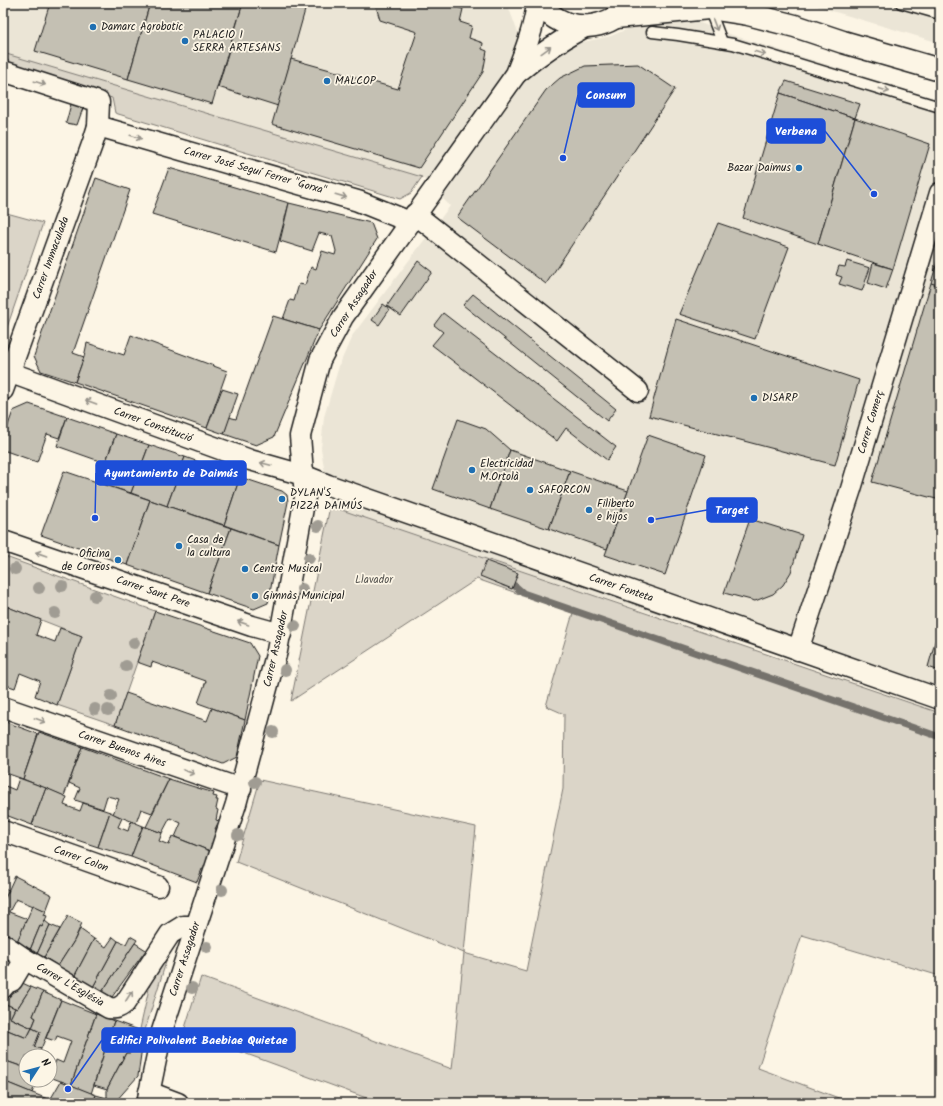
<svg xmlns="http://www.w3.org/2000/svg" width="943" height="1106" viewBox="0 0 943 1106" font-family="Kalam,sans-serif">
	<rect width="100%" height="100%" fill="#fcf5e5"/>
	<filter id="ink" filterUnits="userSpaceOnUse"><feTurbulence type="fractalNoise" baseFrequency=".025" numOctaves="2"/><feDisplacementMap in="SourceGraphic" scale="8" xChannelSelector="R" yChannelSelector="G"/><feConvolveMatrix kernelMatrix="1 2 1 2 8 2 1 2 1" color-interpolation-filters="sRGB"/></filter>
	<g filter="url(#ink)">
		<g fill="#ebe5d6">
			<polygon points="3,3 507,3 518,33 558,56 574,44 611,36 646,21 692,20 735,36 940,100 940,707 580,590 330,506 321,448 324,417 339,366 352,336 450,206 422,177 3,53"/>
			<polygon points="810,3 940,3 940,43 822,8"/>
		</g>
		<g fill="#dbd5c8" stroke="#7c7872">
			<polygon points="3,53 422,177 411,193 400,199 115,113 112,98 3,64"/>
			<polygon points="3,212 43,223 3,339"/>
			<polygon points="330,506 940,713 940,976 802,935 758,1068 852,1103 380,1103 184,1031 201,977 452,1069 464,953 236,862 260,780 476,827 464,953 526,971 563,789 564,714 546,706 573,613 477,579 291,701"/>
			<polygon points="3,556 155,611 115,725 57,705 82,636 3,605"/>
			<polygon points="170,949 145,1030 140,1029 152,975"/>
		</g>
		<g fill="none" stroke-linecap="round" stroke-linejoin="round">
			<polyline stroke="#75726c" stroke-width="7" points="504,583 515,586 523,593 940,737"/>
		</g>
		<g fill="#c4c0b3" stroke="#1c1c1c">
			<polygon points="50,3 150,3 128,79 35,51"/>
			<polygon points="150,3 243,3 212,104 128,79"/>
			<polygon points="243,3 307,3 278,106 218,87"/>
			<polygon points="375,3 443,3 463,9 460,22 472,26 469,38 483,43 482,49 487,51 483,72 419,168 272,124 291,59 398,89 417,32 380,20"/>
			<polygon points="638,64 675,89 546,284 457,217 546,90 560,78 585,66"/>
			<polygon points="786,81 860,104 855,118 780,93"/>
			<polygon points="780,93 855,118 818,244 743,218"/>
			<polygon points="71,104 83,108 77,125 66,123"/>
			<polygon points="855,118 930,144 893,269 818,244"/>
			<polygon points="169,168 289,203 276,252 152,214"/>
			<polygon points="96,178 130,190 73,353 84,357 75,382 41,371 34,356"/>
			<polygon points="289,203 371,223 377,239 319,330 283,319 290,300 294,301 299,284 305,285 311,267 316,269 322,251 335,255 336,251 332,236 319,233 312,251 280,241"/>
			<polygon points="718,223 789,247 755,339 679,314"/>
			<polygon points="940,252 940,286 931,283"/>
			<polygon points="418,261 432,272 401,316 387,306"/>
			<polygon points="847,261 870,268 862,291 839,284 842,277 836,275 839,266 845,267"/>
			<polygon points="873,263 893,269 886,289 868,283"/>
			<polygon points="931,283 940,286 940,500 872,482"/>
			<polygon points="473,294 616,409 607,421 463,305"/>
			<polygon points="383,304 390,309 379,325 372,320"/>
			<polygon points="443,313 616,447 607,460 566,428 557,441 432,345 443,332 434,325"/>
			<polygon points="273,316 319,330 274,437 256,445 224,434 229,417 236,419"/>
			<polygon points="676,319 859,380 835,465 649,416"/>
			<polygon points="131,335 227,371 207,428 75,382 84,357 87,343 124,355"/>
			<polygon points="222,389 238,394 224,434 207,428"/>
			<polygon points="29,404 67,417 59,438 47,434 37,462 3,450 3,440 13,411"/>
			<polygon points="67,417 116,434 105,463 57,446"/>
			<polygon points="458,419 486,429 510,450 490,509 433,489"/>
			<polygon points="116,434 149,445 131,493 98,483"/>
			<polygon points="648,435 706,455 665,575 605,555"/>
			<polygon points="149,445 185,457 167,506 131,493"/>
			<polygon points="510,450 570,471 549,529 490,509"/>
			<polygon points="185,457 240,477 224,525 167,506"/>
			<polygon points="64,471 150,500 127,565 41,535"/>
			<polygon points="570,471 628,491 607,549 549,529"/>
			<polygon points="240,477 282,491 287,495 288,502 279,545 224,525"/>
			<polygon points="150,500 231,528 207,593 127,565"/>
			<polygon points="750,519 802,535 791,572 783,585 773,594 755,601 724,593"/>
			<polygon points="231,528 279,545 268,603 254,609 207,593"/>
			<polygon points="486,561 518,573 512,589 480,576"/>
			<polygon points="940,566 940,601 937,600"/>
			<polygon points="3,605 41,620 36,635 55,642 60,628 82,636 57,705 35,696 40,681 20,673 15,688 3,684"/>
			<polygon points="155,611 250,643 258,656 245,720 198,703 206,681 152,662 151,667 137,662"/>
			<polygon points="940,624 940,671 928,667"/>
			<polygon points="126,693 207,721 212,708 245,720 237,757 223,764 115,725"/>
			<polygon points="3,721 38,734 23,779 3,772 5,762 3,761"/>
			<polygon points="39,732 82,747 64,796 23,779"/>
			<polygon points="82,747 169,779 152,813 141,809 136,823 113,814 119,799 107,796 103,809 75,800 80,788 69,783"/>
			<polygon points="19,778 46,788 32,825 3,814 3,785 15,790"/>
			<polygon points="169,779 214,793 213,796 217,797 216,800 218,800 216,809 218,810 216,820 219,821 215,829 218,830 210,851 175,837 181,823 170,818 162,833 146,827"/>
			<polygon points="46,788 67,797 64,805 80,811 83,803 110,812 98,847 32,825"/>
			<polygon points="110,812 122,818 118,827 128,831 131,821 143,826 131,857 98,847"/>
			<polygon points="143,826 162,833 159,841 169,845 172,836 210,851 205,870 202,869 197,882 131,857"/>
			<polygon points="15,876 52,895 46,911 16,899 9,912 27,919 16,944 3,939 3,902"/>
			<polygon points="3,888 9,890 3,902"/>
			<polygon points="33,905 46,911 44,915 47,916 42,927 40,926 30,950 16,944"/>
			<polygon points="68,916 82,923 74,941 58,966 44,957"/>
			<polygon points="45,921 50,925 37,954 30,950 40,926 42,927"/>
			<polygon points="50,925 60,929 44,957 37,954"/>
			<polygon points="80,929 94,939 74,977 58,966 74,941"/>
			<polygon points="130,936 137,940 102,992 93,987 118,941 126,944"/>
			<polygon points="113,937 118,941 93,987 74,977 94,939 106,947"/>
			<polygon points="135,943 146,950 112,997 102,992"/>
			<polygon points="18,981 31,987 17,1009 3,1003 3,998"/>
			<polygon points="31,987 43,992 33,1016 36,1018 32,1028 10,1018 15,1008 17,1009"/>
			<polygon points="43,992 61,1000 41,1049 34,1047 40,1032 32,1028 36,1018 33,1016"/>
			<polygon points="61,1000 96,1014 71,1085 50,1077 50,1062 55,1064 56,1060 63,1063 71,1041 57,1036 55,1041 46,1038"/>
			<polygon points="3,1003 15,1008 10,1018 32,1028 27,1038 5,1029 6,1027 3,1026"/>
			<polygon points="96,1014 114,1021 91,1094 71,1085"/>
			<polygon points="114,1021 139,1030 130,1053 126,1053 107,1089 94,1085"/>
			<polygon points="3,1026 6,1027 5,1029 27,1038 32,1028 40,1032 34,1047 41,1049 39,1056 26,1056 26,1068 3,1060"/>
			<polygon points="139,1030 144,1032 138,1076 115,1102 107,1098 107,1089 126,1053 130,1053"/>
			<polygon points="3,1060 26,1068 26,1080 37,1080 32,1093 3,1081"/>
			<polygon points="3,1081 50,1100 61,1081 96,1095 93,1103 3,1103"/>
			<polygon points="96,1095 107,1098 118,1103 93,1103"/>
		</g>
		<g fill="none" stroke-linecap="round" stroke-linejoin="round">
			<defs>
				<g id="service">
					<polyline points="901,3 940,14"/>
					<polyline points="709,8 722,42"/>
					<polyline points="652,32 678,35 733,44 940,107"/>
				</g>
				<polyline id="pedestrian" points="3,991 12,981"/>
				<g id="minor">
					<polyline points="3,71 99,102 98,126 93,142 3,390"/>
					<path d="M517 73C539 55 560 40 585 27"/>
					<polyline points="98,126 358,201 410,222"/>
					<polyline points="415,214 638,391"/>
					<polyline points="3,370 250,460 303,475 328,485 940,699"/>
					<polyline points="3,541 252,626 281,634"/>
					<polyline points="798,650 851,489 940,193"/>
					<polyline points="3,707 241,789"/>
					<polyline points="3,831 158,886"/>
					<path d="M3 944 25 959 109 1008C116 1009 119 1008 125 1003L170 934 183 926H196"/>
					<polyline points="12,981 25,959"/>
					<polyline points="149,1092 178,1103"/>
					<path d="M147 1103 162 1031 236 804 277 651 305 497 300 436 320 360 343 317 516 74C525 51 534 28 537 3"/>
				</g>
				<g id="tertiary">
					<path d="M541 3C544 7 547 12 551 15 575 34 613 28 630 3"/>
					<polyline points="697,3 709,8 748,14 795,26 843,42 940,70"/>
					<polyline points="616,17 709,8"/>
				</g>
			</defs>
			<use href="#service" stroke="#1c1c1c" stroke-width="13"/>
			<use href="#pedestrian" stroke="#1c1c1c" stroke-width="18"/>
			<use href="#minor" stroke="#1c1c1c" stroke-width="23"/>
			<use href="#tertiary" stroke="#1c1c1c" stroke-width="25"/>
			<use href="#service" stroke="#fcf5e5" stroke-width="10"/>
			<use href="#pedestrian" stroke="#fcf5e5" stroke-width="15"/>
			<use href="#minor" stroke="#fcf5e5" stroke-width="20"/>
			<use href="#tertiary" stroke="#fcf5e5" stroke-width="22"/>
		</g>
		<g fill="#a09c93">
			<circle cx="318" cy="526" r="6"/>
			<circle cx="309" cy="558" r="6"/>
			<circle cx="15" cy="569" r="6"/>
			<circle cx="62" cy="586" r="6"/>
			<circle cx="39" cy="588" r="6"/>
			<circle cx="302" cy="589" r="6"/>
			<circle cx="95" cy="596" r="6"/>
			<circle cx="55" cy="613" r="6"/>
			<circle cx="295" cy="626" r="6"/>
			<circle cx="134" cy="643" r="6"/>
			<circle cx="126" cy="666" r="6"/>
			<circle cx="285" cy="670" r="6"/>
			<circle cx="111" cy="696" r="6"/>
			<circle cx="95" cy="709" r="6"/>
			<circle cx="108" cy="710" r="6"/>
			<circle cx="273" cy="732" r="6"/>
			<circle cx="255" cy="782" r="6"/>
			<circle cx="238" cy="835" r="6"/>
			<circle cx="222" cy="890" r="6"/>
			<circle cx="207" cy="947" r="6"/>
			<circle cx="192" cy="988" r="6"/>
		</g>
		<defs><path id="oneway-shaft" d="M-6 0H5M1.5-3L5.5 0L1.5 3" fill="none" stroke-width="1.6" stroke-linecap="round" stroke-linejoin="round"/></defs>
		<g stroke="#97938b">
			<use href="#oneway-shaft" transform="translate(715 25) rotate(69)"/>
			<use href="#oneway-shaft" transform="translate(546 50) rotate(-36)"/>
			<use href="#oneway-shaft" transform="translate(760 53) rotate(17)"/>
			<use href="#oneway-shaft" transform="translate(40 83) rotate(18)"/>
			<use href="#oneway-shaft" transform="translate(884 90) rotate(17)"/>
			<use href="#oneway-shaft" transform="translate(136 137) rotate(16)"/>
			<use href="#oneway-shaft" transform="translate(341 196) rotate(16)"/>
			<use href="#oneway-shaft" transform="translate(91 402) rotate(-160)"/>
			<use href="#oneway-shaft" transform="translate(266 464) rotate(-166)"/>
			<use href="#oneway-shaft" transform="translate(41 554) rotate(-161)"/>
			<use href="#oneway-shaft" transform="translate(243 623) rotate(-161)"/>
			<use href="#oneway-shaft" transform="translate(40 720) rotate(20)"/>
			<use href="#oneway-shaft" transform="translate(189 772) rotate(19)"/>
			<use href="#oneway-shaft" transform="translate(129 996) rotate(-57)"/>
		</g>
	</g>
	<g fill="#1f6fb2" stroke="#fcf5e5" stroke-width="1.5">
		<circle cx="93" cy="27" r="4"/>
		<circle cx="185" cy="41" r="4"/>
		<circle cx="327" cy="81" r="4"/>
		<circle cx="799" cy="168" r="4"/>
		<circle cx="754" cy="398" r="4"/>
		<circle cx="472" cy="470" r="4"/>
		<circle cx="530" cy="490" r="4"/>
		<circle cx="282" cy="499" r="4"/>
		<circle cx="589" cy="510" r="4"/>
		<circle cx="179" cy="546" r="4"/>
		<circle cx="118" cy="560" r="4"/>
		<circle cx="245" cy="569" r="4"/>
		<circle cx="255" cy="596" r="4"/>
	</g>
	<g text-anchor="middle" dominant-baseline="central" stroke-width="3.5" stroke-linejoin="round" paint-order="stroke">
		<g font-size="11" fill="#1c1c1c" stroke="#fcf5e5" text-anchor="start">
			<text x="101" y="27">Damarc Agrobotic</text>
			<text x="193" y="35">PALACIO I<tspan x="193" dy="13">SERRA ARTESANS</tspan></text>
			<text x="335" y="81">MALCOP</text>
			<text x="791" y="168" text-anchor="end">Bazar Daimus</text>
			<text x="762" y="398">DISARP</text>
			<text x="480" y="464">Electricidad<tspan x="480" dy="13">M.Ortolà</tspan></text>
			<text x="538" y="490">SAFORCON</text>
			<text x="290" y="493">DYLAN'S<tspan x="290" dy="13">PIZZA DAIMÚS</tspan></text>
			<text x="597" y="504">Filiberto<tspan x="597" dy="13">e hijos</tspan></text>
			<text x="187" y="540">Casa de<tspan x="187" dy="13">la cultura</tspan></text>
			<text x="110" y="554" text-anchor="end">Oficina<tspan x="110" dy="13">de Correos</tspan></text>
			<text x="253" y="569">Centre Musical</text>
			<text x="263" y="596">Gimnàs Municipal</text>
		</g>
		<g font-size="11" fill="#1c1c1c" stroke="#fcf5e5">
			<text transform="translate(255 171) rotate(16)">Carrer José Seguí Ferrer "Gorxa"</text>
			<text transform="translate(51 258) rotate(-70)">Carrer Immaculada</text>
			<text transform="translate(354 304) rotate(-57)">Carrer Assagador</text>
			<text transform="translate(871 422) rotate(-73)">Carrer Comerç</text>
			<text transform="translate(153 425) rotate(20)">Carrer Constitució</text>
			<text transform="translate(621 588) rotate(19)">Carrer Fonteta</text>
			<text transform="translate(153 592) rotate(19)">Carrer Sant Pere</text>
			<text transform="translate(276 649) rotate(-77)">Carrer Assagador</text>
			<text transform="translate(122 749) rotate(19)">Carrer Buenos Aires</text>
			<text transform="translate(81 859) rotate(20)">Carrer Colon</text>
			<text transform="translate(185 959) rotate(-72)">Carrer Assagador</text>
			<text transform="translate(70 985) rotate(30)">Carrer L'Església</text>
		</g>
		<g font-size="11" fill="#555450" stroke="#fcf5e5">
			<text x="374" y="580">Llavador</text>
		</g>
	</g>
	<path fill="none" stroke="#1d4ed8" stroke-width="1.5" d="M563 158L578 95M874 194L825 131M95 518L96 473M651 520L707 510M68 1089L102 1040"/>
	<g fill="#1d4ed8" stroke="#fcf5e5" stroke-width="1.5">
		<circle cx="563" cy="158" r="4"/>
		<circle cx="874" cy="194" r="4"/>
		<circle cx="95" cy="518" r="4"/>
		<circle cx="651" cy="520" r="4"/>
		<circle cx="68" cy="1089" r="4"/>
	</g>
	<g fill="#1d4ed8" stroke="#1d4ed8" stroke-width="1.5">
		<rect x="578" y="83" width="56" height="24" rx="4"/>
		<rect x="767" y="119" width="58" height="24" rx="4"/>
		<rect x="96" y="461" width="150" height="24" rx="4"/>
		<rect x="707" y="498" width="50" height="24" rx="4"/>
		<rect x="102" y="1028" width="193" height="24" rx="4"/>
	</g>
	<g font-size="12" text-anchor="middle" font-weight="bold" fill="#fff">
		<text x="606" y="99">Consum</text>
		<text x="796" y="135">Verbena</text>
		<text x="171" y="477">Ayuntamiento de Daimús</text>
		<text x="732" y="514">Target</text>
		<text x="199" y="1044">Edifici Polivalent Baebiae Quietae</text>
	</g>
	<rect width="943" height="1106" fill="none" stroke="#fcf5e5" stroke-width="16"/>
	<rect x="8" y="8" width="927" height="1090" fill="none" stroke="#1c1c1c" stroke-width="1.5" filter="url(#ink)"/>
	<g transform="translate(38 1068) rotate(54)"><circle r="19" fill="#fcf5e5" stroke="#a29e95"/>
	<path d="M0-3L7 15L0 10L-7 15Z" fill="#1f6fb2"/>
	<text y="-6" font-size="11" font-weight="bold" text-anchor="middle" fill="#1c1c1c">N</text>
	</g>
</svg>
